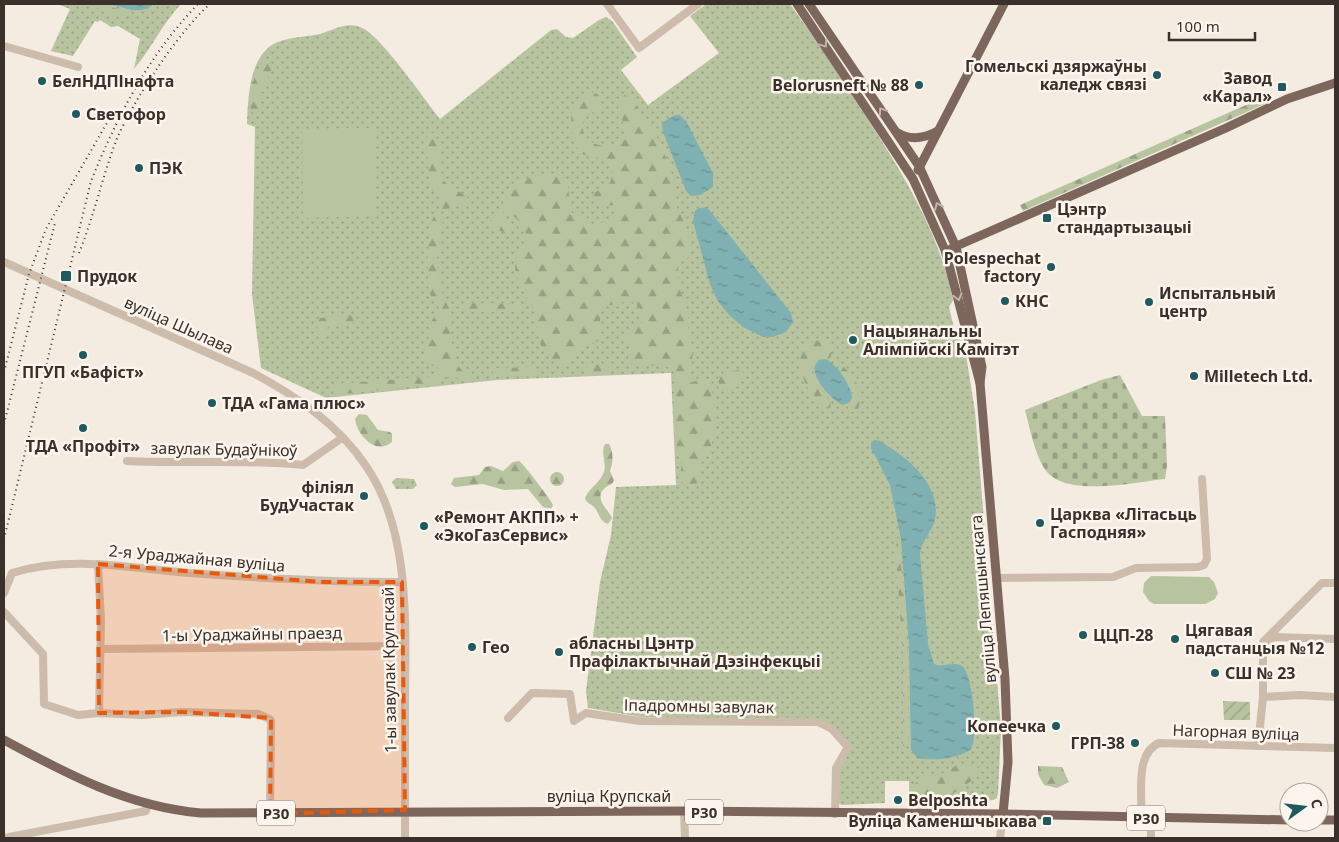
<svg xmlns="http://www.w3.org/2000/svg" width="1339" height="842" viewBox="0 0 1339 842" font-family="'Noto Sans',sans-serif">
	<defs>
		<pattern id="grass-dots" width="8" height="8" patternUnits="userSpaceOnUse" patternTransform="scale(1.25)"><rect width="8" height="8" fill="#b8c4a0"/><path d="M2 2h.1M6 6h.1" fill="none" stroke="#97a083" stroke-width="1.8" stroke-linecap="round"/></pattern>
		<pattern id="forest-firs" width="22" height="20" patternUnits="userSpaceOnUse" patternTransform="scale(1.25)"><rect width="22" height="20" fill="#b8c4a0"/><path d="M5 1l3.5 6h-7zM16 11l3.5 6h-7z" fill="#97a083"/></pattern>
		<pattern id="cemetery-stones" width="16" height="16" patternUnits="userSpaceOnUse" patternTransform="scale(1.25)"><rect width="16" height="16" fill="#b8c4a0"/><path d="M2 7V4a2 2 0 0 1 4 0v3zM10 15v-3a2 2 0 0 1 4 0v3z" fill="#97a083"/></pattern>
		<pattern id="garden-furrows" width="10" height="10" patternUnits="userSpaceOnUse" patternTransform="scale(1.25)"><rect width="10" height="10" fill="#b8c4a0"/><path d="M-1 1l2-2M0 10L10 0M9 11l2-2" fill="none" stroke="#97a083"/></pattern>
		<pattern id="water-ripples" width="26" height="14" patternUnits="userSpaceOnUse" patternTransform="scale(1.25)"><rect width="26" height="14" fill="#7fb0b2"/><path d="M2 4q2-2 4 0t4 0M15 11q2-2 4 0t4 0" fill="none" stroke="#699091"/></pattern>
	</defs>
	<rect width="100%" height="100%" fill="#f4ebe1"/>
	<g fill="url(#grass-dots)">
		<path d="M57 4H181C162 24 152 48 134 69L140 39 118 26 111 27 100 20 98 22 95 21 73 56 51 51 70 9Z"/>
		<path d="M706 4H790C817 41 842 79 867 118 903 174 940 234 953 300L949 307 956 337 961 340 966 355 975 411 1001 729 998 794 996 799 985 802 982 798 966 797 965 795 950 797 948 800 929 804 909 803V781H885V803L842 805 838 803 835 772 846 750 824 723 642 717 588 708 586 691 600 582 611 535 616 487 676 485 671 373 497 380 326 398 261 368 252 294 255 127 247 124C248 98 249 53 278 42 291 37 306 37 320 34 335 30 347 20 364 29 382 38 425 100 440 119L551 30 557 29 566 37 573 38 599 20 606 17 612 21 637 57 621 70 648 105 719 53 690 16Z"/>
		<polygon points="396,478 414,479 417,485 413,489 396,489 392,482"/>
	</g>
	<g fill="url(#forest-firs)">
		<polygon points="88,4 101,4 124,11 126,16 121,18"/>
		<path d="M264 59 270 60 272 69 262 91 260 109 254 114C243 103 256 70 264 59Z"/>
		<path d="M591 92 598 94 601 102 598 110 585 116C573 142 609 156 626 138 630 124 607 104 625 95L635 101 644 122 654 131 663 149 675 187 676 205 688 231 690 256 686 259 678 260V285L688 312V335L693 354 688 379 691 383 703 378 709 382C717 401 717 430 710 449 703 467 697 458 700 481L692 487 685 486 680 479 682 461 677 447 675 379 673 369 665 366H635L628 359 630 349 626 335 642 323C644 312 639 304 629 301L606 306C595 317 604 330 598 341L581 347 567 363 558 364C551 361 546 355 542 348 536 336 538 323 534 311 528 296 515 282 515 265 516 252 530 244 525 230 521 218 499 210 503 196 507 183 553 166 563 177 572 187 567 202 572 213L584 214 594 227 616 215 617 211 614 205 599 206 593 201 594 193 610 183C619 155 598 160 582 154 567 139 565 96 591 92Z"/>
		<polygon points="1264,97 1267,103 1023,211 1020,205"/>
		<polygon points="430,132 435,134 439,146 442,179 453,190 465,194 468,199 464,205 457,205 444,211 440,207 438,194 430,188 426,140"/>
		<polygon points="502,211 513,227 509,235 492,227 490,224 491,219"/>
		<path d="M436 213 441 214 443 220 437 258 439 285 451 314V339L457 365 463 371 472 372 473 378 467 380 450 376 437 384 334 395 332 390 336 384 429 377 439 372 437 367 427 364C421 350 432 335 432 320L440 310C438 303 432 300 430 294 426 280 427 223 436 213Z"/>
		<polygon points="468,303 518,304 524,308 519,312 467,312 463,307"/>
		<polygon points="350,315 355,318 352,324 329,325 323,338 318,338 317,323 320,318"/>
		<path d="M823 340 830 345 832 353 830 358 819 359 812 372C814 382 825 393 831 402L830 408C811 404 788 360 808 345 813 341 817 340 823 340Z"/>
		<polygon points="591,363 606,364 611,371 606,375 588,374 586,368"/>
		<polygon points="531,367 537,370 532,375 498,377 492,374 496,368"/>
		<path d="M843 367C855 374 869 401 854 412H850L848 408 854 395 840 371Z"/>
		<polygon points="739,370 743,372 744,377 733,388 724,389 719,384 718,378 724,373"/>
		<path d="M359 414 367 415 378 430 390 432 392 434V442C376 456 357 435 355 419Z"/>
		<path d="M605 444H609C614 452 613 463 610 471L614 480C612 486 609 484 605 488 593 498 608 509 612 518L608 524C598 520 600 513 594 507 590 503 587 504 585 498 589 488 600 483 604 472 607 463 600 453 605 444Z"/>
		<path d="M519 461C522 462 552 501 553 505L551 509 543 507 528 489 504 490 483 484 455 487 451 484 454 478 479 475 485 467 491 466 503 471 513 462Z"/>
		<circle cx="557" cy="479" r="7"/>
		<polygon points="896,530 903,580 908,657 908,744 905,749 903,745 903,655 894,532"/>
		<polygon points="974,764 979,769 977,777 948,797 933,801 923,801 917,797 915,784 921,777 940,775 957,765"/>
		<polygon points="1038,766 1062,767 1069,782 1057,788 1044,785 1038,774"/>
	</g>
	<path fill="url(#cemetery-stones)" d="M1120 375 1142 416H1165L1167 466 1165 479C1134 482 1063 499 1044 468 1034 451 1030 429 1025 410L1101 380Z"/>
	<g fill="#b8c4a0">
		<polygon points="374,128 376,216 303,218 302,129"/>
		<polygon points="1151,576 1209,577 1214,582 1218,593 1215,599 1205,604 1154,604 1149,601 1143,592 1144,583"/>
	</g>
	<polygon fill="url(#garden-furrows)" points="1223,701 1250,702 1250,720 1224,720"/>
	<g fill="url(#water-ripples)">
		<path d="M107 4H154C137 17 125 6 107 4Z"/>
		<polygon points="675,115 680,115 686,121 713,173 713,187 700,195 691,196 686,191 663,132 662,123"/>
		<polygon points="707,207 791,313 793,322 786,332 773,337 763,337 743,327 729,315 717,300 710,284 693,221 695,211 699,208"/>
		<path d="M825 359C837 364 851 385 852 398L850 402 843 405C832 401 811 377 815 365L819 360Z"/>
		<path d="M874 440C881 440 885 445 891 448 914 463 941 489 935 519 932 533 921 540 920 554L928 644 934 664C943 668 954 661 962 666 973 673 979 741 970 750 957 759 933 761 918 758L911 750 909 646 901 539 890 485 871 448V443Z"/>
	</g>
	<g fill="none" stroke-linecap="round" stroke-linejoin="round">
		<g stroke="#cdbbac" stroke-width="8">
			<polyline points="607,4 639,48 698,4"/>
			<polyline points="4,46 78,67"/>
			<path d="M4 262 253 373C296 396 338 424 366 466 412 533 405 628 405 706 405 750 405 794 405 838"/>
			<path d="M127 461C186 464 244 459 303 465L342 438"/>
			<polyline points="98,564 101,621 99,713"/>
			<polyline points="997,578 1113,577 1136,568 1198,567 1204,565 1207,559 1202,479"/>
			<path d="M4 593 12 573C71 555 130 568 189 573 260 578 331 582 402 582"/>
			<polyline points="4,612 43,654 44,704 78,715 99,713 142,715 182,712 259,714 271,720 270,814"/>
			<polyline points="1265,642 1275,637 1335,639"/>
			<polyline points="100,649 405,646"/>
			<polyline points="1263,697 1300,695 1335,697"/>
			<polyline points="508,718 532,693 570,694 574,721 586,713 640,721 818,722 832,729 848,747 836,768 835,814"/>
			<polyline points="1258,746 1263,697 1263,642 1322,583 1335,583"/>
			<polyline points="684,811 685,838"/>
			<path d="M1141 818C1143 795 1134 754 1159 743L1335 748"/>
			<polyline points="4,838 146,811 148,804"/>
			<polyline points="1000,838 1003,814"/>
			<polyline points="1151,838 1151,818"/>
		</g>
		<g stroke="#7d675c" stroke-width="9">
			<polyline points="797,4 913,179 945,250 980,383"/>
			<polyline points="809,4 919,166 956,247 982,367 980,383 1005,679 1008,762 1003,814"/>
			<path d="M898 133C911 141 925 138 938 131"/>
			<polyline points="918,170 1004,4"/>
			<polyline points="952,248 1226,128 1287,99 1335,83"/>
			<path d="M4 740C67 774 129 807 201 813L684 811 1003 814 1289 820"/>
			<polyline points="1319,820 1335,820"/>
		</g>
		<g stroke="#3b302b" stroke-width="2" stroke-dasharray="1 4" stroke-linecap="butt">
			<path d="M79 253C94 216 102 178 116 141 132 102 179 31 210 4"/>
			<polyline points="4,372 29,274 46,229 112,114"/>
			<polyline points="4,424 55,223"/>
			<path d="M4 539 91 181C118 115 148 56 198 4"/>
		</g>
	</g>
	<defs><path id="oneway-chevron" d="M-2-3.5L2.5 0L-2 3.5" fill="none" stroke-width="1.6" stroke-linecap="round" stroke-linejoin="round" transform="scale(1.25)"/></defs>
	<g stroke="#c2b5ac">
		<use href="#oneway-chevron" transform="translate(824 44) rotate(56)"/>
		<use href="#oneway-chevron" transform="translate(882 111) rotate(-124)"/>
		<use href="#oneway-chevron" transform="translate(938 206) rotate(-114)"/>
		<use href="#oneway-chevron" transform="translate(958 297) rotate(75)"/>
	</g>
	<path fill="#e8590c" fill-opacity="0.2" stroke="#e8590c" stroke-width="4" stroke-dasharray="10 6" stroke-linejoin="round" d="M98 564 321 582H402L405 810 270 814 271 718 182 712 99 713Z"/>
	<g fill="#1f5a5e" stroke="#fbf5ee" stroke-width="2">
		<circle cx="1157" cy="75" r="5"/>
		<circle cx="42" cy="81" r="5"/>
		<circle cx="919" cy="85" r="5"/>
		<rect x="1277" y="82" width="10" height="10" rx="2.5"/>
		<circle cx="76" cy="114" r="5"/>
		<circle cx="139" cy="168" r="5"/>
		<rect x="1042" y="213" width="10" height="10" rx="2.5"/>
		<circle cx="1051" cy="267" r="5"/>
		<rect x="60" y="270" width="12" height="12" rx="2.5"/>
		<circle cx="1005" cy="301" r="5"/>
		<circle cx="1149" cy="302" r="5"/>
		<circle cx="853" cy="340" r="5"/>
		<circle cx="83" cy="355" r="5"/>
		<circle cx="1194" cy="376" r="5"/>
		<circle cx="212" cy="403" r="5"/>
		<circle cx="83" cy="428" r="5"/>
		<circle cx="364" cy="496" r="5"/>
		<circle cx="1040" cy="523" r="5"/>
		<circle cx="424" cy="526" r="5"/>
		<circle cx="1083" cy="635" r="5"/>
		<circle cx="1175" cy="639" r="5"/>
		<circle cx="472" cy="647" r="5"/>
		<circle cx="559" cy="652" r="5"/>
		<circle cx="1215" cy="673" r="5"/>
		<circle cx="1056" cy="726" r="5"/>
		<circle cx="1135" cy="743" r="5"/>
		<circle cx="898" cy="800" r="5"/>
		<rect x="1042" y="816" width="10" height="10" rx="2.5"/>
	</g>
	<g text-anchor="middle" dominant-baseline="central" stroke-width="5" stroke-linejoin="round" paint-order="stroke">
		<g fill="#fbf5ee" stroke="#756b66" stroke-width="1">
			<rect x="685" y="799.5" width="38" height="25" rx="4"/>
			<rect x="257" y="800.5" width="38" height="25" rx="4"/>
			<rect x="1127" y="805.5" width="38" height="25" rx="4"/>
		</g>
		<g font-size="15" font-weight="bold" fill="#3b302b">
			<text x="704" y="812">Р30</text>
			<text x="276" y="813">Р30</text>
			<text x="1146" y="818">Р30</text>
		</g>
		<g font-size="16" font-weight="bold" fill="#3b302b" stroke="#fbf5ee" text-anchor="start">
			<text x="1147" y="66" text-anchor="end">Гомельскі дзяржаўны<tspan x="1147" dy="18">каледж связі</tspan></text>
			<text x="1272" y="78" text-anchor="end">Завод<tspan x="1272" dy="18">«Карал»</tspan></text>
			<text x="52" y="81">БелНДПІнафта</text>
			<text x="909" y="85" text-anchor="end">Belorusneft № 88</text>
			<text x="86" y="114">Светофор</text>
			<text x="149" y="168">ПЭК</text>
			<text x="1057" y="209">Цэнтр<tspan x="1057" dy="18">стандартызацыі</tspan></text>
			<text x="1041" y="258" text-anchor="end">Polespechat<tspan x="1041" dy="18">factory</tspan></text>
			<text x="77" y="276">Прудок</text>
			<text x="1159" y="293">Испытальный<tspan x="1159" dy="18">центр</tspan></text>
			<text x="1015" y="301">КНС</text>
			<text x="863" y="331">Нацыянальны<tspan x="863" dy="18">Алімпійскі Камітэт</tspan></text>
			<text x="83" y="372" text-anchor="middle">ПГУП «Бафіст»</text>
			<text x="1204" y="376">Milletech Ltd.</text>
			<text x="222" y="403">ТДА «Гама плюс»</text>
			<text x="83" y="446" text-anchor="middle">ТДА «Профіт»</text>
			<text x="354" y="487" text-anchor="end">філіял<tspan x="354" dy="18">БудУчастак</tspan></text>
			<text x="1050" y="514">Царква «Літасьць<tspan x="1050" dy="18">Гасподняя»</tspan></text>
			<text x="434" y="517">«Ремонт АКПП» +<tspan x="434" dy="18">«ЭкоГазСервис»</tspan></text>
			<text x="1185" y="630">Цягавая<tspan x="1185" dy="18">падстанцыя №12</tspan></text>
			<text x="1093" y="635">ЦЦП-28</text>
			<text x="569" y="643">абласны Цэнтр<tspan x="569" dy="18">Прафілактычнай Дэзінфекцыі</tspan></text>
			<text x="482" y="647">Гео</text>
			<text x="1225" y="673">СШ № 23</text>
			<text x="1046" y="726" text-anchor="end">Копеечка</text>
			<text x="1125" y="743" text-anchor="end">ГРП-38</text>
			<text x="908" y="800">Belposhta</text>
			<text x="1037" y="821" text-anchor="end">Вуліца Каменшчыкава</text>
		</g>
		<g font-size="16" fill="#3b302b" stroke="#fbf5ee">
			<text transform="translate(179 325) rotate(24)">вуліца Шылава</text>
			<text transform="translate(224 449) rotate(1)">завулак Будаўнікоў</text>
			<text transform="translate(197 558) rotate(5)">2-я Ураджайная вуліца</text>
			<text transform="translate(983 599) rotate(-95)">вуліца Лепяшынскага</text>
			<text transform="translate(252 634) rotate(-1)">1-ы Ураджайны праезд</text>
			<text transform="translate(389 670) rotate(-91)">1-ы завулак Крупскай</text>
			<text transform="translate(699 706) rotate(1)">Іпадромны завулак</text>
			<text transform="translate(1236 732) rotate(2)">Нагорная вуліца</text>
			<text x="609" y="796">вуліца Крупскай</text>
		</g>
	</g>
	<rect width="1339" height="842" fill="none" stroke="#3b302b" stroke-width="10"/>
	<g transform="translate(1304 807) rotate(75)"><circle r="24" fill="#fbf5ee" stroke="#aea6a0"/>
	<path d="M0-4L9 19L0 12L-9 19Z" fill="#1f5a5e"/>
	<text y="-8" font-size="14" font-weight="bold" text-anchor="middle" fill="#3b302b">С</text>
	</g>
	<path d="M1169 32v8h86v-8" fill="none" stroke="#3b302b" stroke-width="2.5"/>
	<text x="1176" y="32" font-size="15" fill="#3b302b" stroke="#fbf5ee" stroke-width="4" paint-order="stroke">100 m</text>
</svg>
